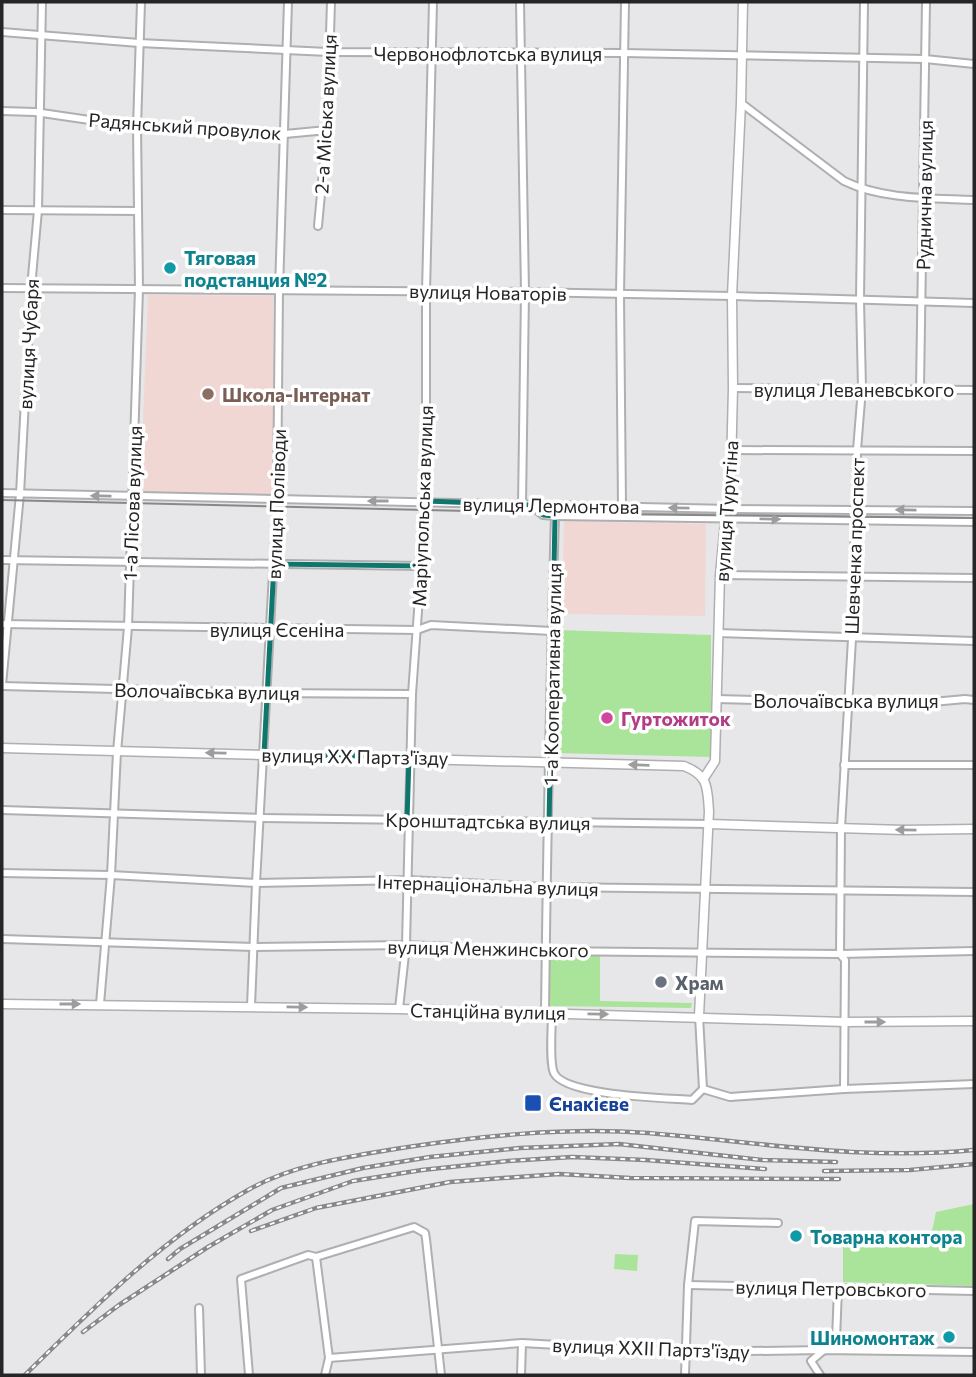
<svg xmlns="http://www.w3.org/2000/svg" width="976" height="1377" viewBox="0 0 976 1377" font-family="Commissioner,sans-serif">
	<rect width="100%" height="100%" fill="#e7e7e9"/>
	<g fill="#f1d7d4">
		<polygon points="148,295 273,296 273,494 140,492"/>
		<polygon points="564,521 706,524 705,616 562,614"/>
	</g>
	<g fill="#aae49a">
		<polygon points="557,630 711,635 711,757 555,753"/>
		<polygon points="550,955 600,955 600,1001 692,1003 691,1008 549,1006"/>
		<polygon points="974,1204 974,1286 843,1282 843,1233 931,1236 936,1212"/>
		<polygon points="615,1254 638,1255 637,1271 614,1269"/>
	</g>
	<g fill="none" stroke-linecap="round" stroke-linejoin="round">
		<defs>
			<g id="minor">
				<polyline points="520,2 525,292 522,505"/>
				<polyline points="2,32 139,43 328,52 623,53 925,59 974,64"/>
				<path d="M741 103 844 181C883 200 932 198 974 200"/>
				<polyline points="2,111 35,112 137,127 285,134 327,130"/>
				<polyline points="2,210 138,211"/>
				<polyline points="318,226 327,130 331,2"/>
				<polyline points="2,288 525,292 732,296 974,303"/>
				<polyline points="733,388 974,390"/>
				<polyline points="920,388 926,2"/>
				<polyline points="732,450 974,451"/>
				<polyline points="2,493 730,509 974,511"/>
				<path d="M530 505 543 515 555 516C550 681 547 847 545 1012"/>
				<polyline points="622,507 620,294 625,2"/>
				<polyline points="555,516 974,522"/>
				<polyline points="2,560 421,566"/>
				<polyline points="720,575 974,578"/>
				<polyline points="2,624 417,630 431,625 552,631"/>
				<polyline points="718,633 974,641"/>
				<polyline points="2,685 20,494 31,288 38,210 42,2"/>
				<polyline points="2,686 267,693 412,694"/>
				<polyline points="717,699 911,704 965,699 974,700"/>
				<polyline points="844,765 974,765"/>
				<polyline points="2,810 261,818 709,824"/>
				<polyline points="2,873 111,875 256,883 409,880 546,887 974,892"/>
				<polyline points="2,939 254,947 406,945 546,951 840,954 974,951"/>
				<polyline points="100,1004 111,875 117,752 128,627 139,289 137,127 141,2"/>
				<polyline points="251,1006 256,883 277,500 279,290 288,2"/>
				<polyline points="399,1009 406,945 412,694 426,501 426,292 433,2"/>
				<path d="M552 1013C552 1027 549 1062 554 1073 565 1096 667 1098 692 1100L703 1089 730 1097 844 1089 974 1084"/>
				<polyline points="699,1016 703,1089"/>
				<polyline points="844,1089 845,960 840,954 841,828 852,639 857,450 862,388 860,300 864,2"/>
				<polyline points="316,1257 329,1358 325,1375"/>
				<polyline points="688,1285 974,1291"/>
				<polyline points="199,1308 201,1375"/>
				<polyline points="329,1358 522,1343 685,1352 823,1350 974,1352"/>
				<polyline points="249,1375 241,1279 308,1255 316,1257 414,1227 425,1233 426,1239 441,1375"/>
				<polyline points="521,1375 522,1343"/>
				<polyline points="685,1375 688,1285 695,1221 778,1223"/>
				<polyline points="820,1375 811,1361 836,1340 838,1288"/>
			</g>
			<g id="tertiary">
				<path d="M2 748 684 766C709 776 707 787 709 811L699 1016"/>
				<polyline points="704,778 715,761 720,575 726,512 730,509 733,388 732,296 741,103 743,2"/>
				<polyline points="709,824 904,830 974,829"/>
				<polyline points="2,1004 399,1009 845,1022 974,1021"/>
			</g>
		</defs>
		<use href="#minor" stroke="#afaeb0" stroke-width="10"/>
		<use href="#tertiary" stroke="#afaeb0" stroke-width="11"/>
		<use href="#minor" stroke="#fff" stroke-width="6"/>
		<use href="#tertiary" stroke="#fff" stroke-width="8"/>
		<polyline stroke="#88888a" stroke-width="2" points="2,500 596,514 974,518"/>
		<defs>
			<g id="rail">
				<polyline points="824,1171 910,1170 974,1164"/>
				<polyline points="251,1231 316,1208 450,1182 559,1174 630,1178 839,1179"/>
				<polyline points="168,1259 180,1249 281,1188 363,1168 430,1157 520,1148 619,1144 762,1160 836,1162"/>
				<polyline points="83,1332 119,1305 208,1247 272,1210 353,1181 422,1170 508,1161 572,1157 646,1160 765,1169"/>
				<path d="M25 1375C93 1308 164 1237 248 1190 292 1165 346 1157 395 1149 479 1136 563 1127 648 1133 758 1142 862 1161 974 1150"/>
			</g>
		</defs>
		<use href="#rail" stroke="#88888a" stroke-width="4.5"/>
		<use href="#rail" stroke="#fff" stroke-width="2" stroke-dasharray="5" stroke-linecap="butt"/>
	</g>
	<defs><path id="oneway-solid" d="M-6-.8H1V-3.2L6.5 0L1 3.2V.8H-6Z" transform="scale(1.75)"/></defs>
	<g fill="#9d9d9d">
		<use href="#oneway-solid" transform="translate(101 496) rotate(-179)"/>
		<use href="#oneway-solid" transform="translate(378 501) rotate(-180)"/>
		<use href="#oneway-solid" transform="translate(679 508) rotate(-179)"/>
		<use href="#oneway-solid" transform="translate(906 510) rotate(-179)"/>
		<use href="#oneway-solid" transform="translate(770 519) rotate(1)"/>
		<use href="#oneway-solid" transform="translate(216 753) rotate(-179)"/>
		<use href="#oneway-solid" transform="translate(639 765) rotate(-178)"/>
		<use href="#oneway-solid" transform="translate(906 830) rotate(-179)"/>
		<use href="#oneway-solid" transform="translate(70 1004)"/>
		<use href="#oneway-solid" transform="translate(297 1007) rotate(1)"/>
		<use href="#oneway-solid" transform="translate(598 1014) rotate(1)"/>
		<use href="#oneway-solid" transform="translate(875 1022)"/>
	</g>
	<path fill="none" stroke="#0f766e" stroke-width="5" stroke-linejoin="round" d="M426 501 530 505 543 515 555 516 549 823 407 820 409 757 264 754 274 564 421 566Z"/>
	<g fill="#0f9aa8" stroke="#fff" stroke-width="2.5">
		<circle cx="170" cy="268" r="7"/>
		<circle cx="796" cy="1236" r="7"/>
		<circle cx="949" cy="1337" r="7"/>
	</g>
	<circle fill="#8d6e63" stroke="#fff" stroke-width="2.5" cx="208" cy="394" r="7"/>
	<circle fill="#d1479c" stroke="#fff" stroke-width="2.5" cx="607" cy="718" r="7"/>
	<circle fill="#6b7280" stroke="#fff" stroke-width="2.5" cx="661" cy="982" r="7"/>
	<rect fill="#1a4fb4" stroke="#fff" stroke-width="2.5" x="524" y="1094" width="18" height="18" rx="3.5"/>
	<g text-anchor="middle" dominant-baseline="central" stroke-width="7" stroke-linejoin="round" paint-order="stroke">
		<g font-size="19" fill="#252526" stroke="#fff">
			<text x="488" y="53">Червонофлотська вулиця</text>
			<text transform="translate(325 114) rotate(-87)">2-а Міська вулиця</text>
			<text transform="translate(185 126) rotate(4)">Радянський провулок</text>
			<text transform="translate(924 195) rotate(-89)">Руднична вулиця</text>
			<text transform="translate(488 292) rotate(1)">вулиця Новаторів</text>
			<text transform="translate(28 344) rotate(-87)">вулиця Чубаря</text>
			<text x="854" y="389">вулиця Леваневського</text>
			<text transform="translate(132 503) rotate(-88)">1-а Лісова вулиця</text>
			<text transform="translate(276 504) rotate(-88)">вулиця Поліводи</text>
			<text transform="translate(551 505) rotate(1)">вулиця Лермонтова</text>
			<text transform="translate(422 506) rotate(-88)">Маріупольська вулиця</text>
			<text transform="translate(726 511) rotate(-86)">вулиця Турутіна</text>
			<text transform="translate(854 546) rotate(-88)">Шевченка проспект</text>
			<text x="277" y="629">вулиця Єсеніна</text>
			<text transform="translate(552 674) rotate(-89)">1-а Кооперативна вулиця</text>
			<text transform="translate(207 691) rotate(1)">Волочаївська вулиця</text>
			<text x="846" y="700">Волочаївська вулиця</text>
			<text transform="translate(355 756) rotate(1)">вулиця XX Партз'їзду</text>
			<text transform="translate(488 821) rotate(1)">Кронштадтська вулиця</text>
			<text transform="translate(488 885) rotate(2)">Інтернаціональна вулиця</text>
			<text transform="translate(488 948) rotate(1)">вулиця Менжинського</text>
			<text transform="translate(488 1011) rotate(1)">Станційна вулиця</text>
			<text transform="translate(831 1288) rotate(1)">вулиця Петровського</text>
			<text transform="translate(651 1348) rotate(2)">вулиця XXII Партз'їзду</text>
		</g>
		<g font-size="19" font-weight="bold" fill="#0d838f" stroke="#fff" text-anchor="start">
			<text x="184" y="257">Тяговая<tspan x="184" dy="22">подстанция №2</tspan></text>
			<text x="810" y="1236">Товарна контора</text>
			<text x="935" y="1337" text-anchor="end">Шиномонтаж</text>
		</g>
		<g font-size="19" font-weight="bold" fill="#785e54" stroke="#fff" text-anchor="start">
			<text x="222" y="394">Школа-Інтернат</text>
		</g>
		<g font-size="19" font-weight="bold" fill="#b23c85" stroke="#fff" text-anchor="start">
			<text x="621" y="718">Гуртожиток</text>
		</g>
		<g font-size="19" font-weight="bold" fill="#5b616d" stroke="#fff" text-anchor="start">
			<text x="675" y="982">Храм</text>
		</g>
		<g font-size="19" font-weight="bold" fill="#164399" stroke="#fff" text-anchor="start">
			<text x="549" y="1103">Єнакієве</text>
		</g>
	</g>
	<rect width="976" height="1377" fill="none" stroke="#252526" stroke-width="7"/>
</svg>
